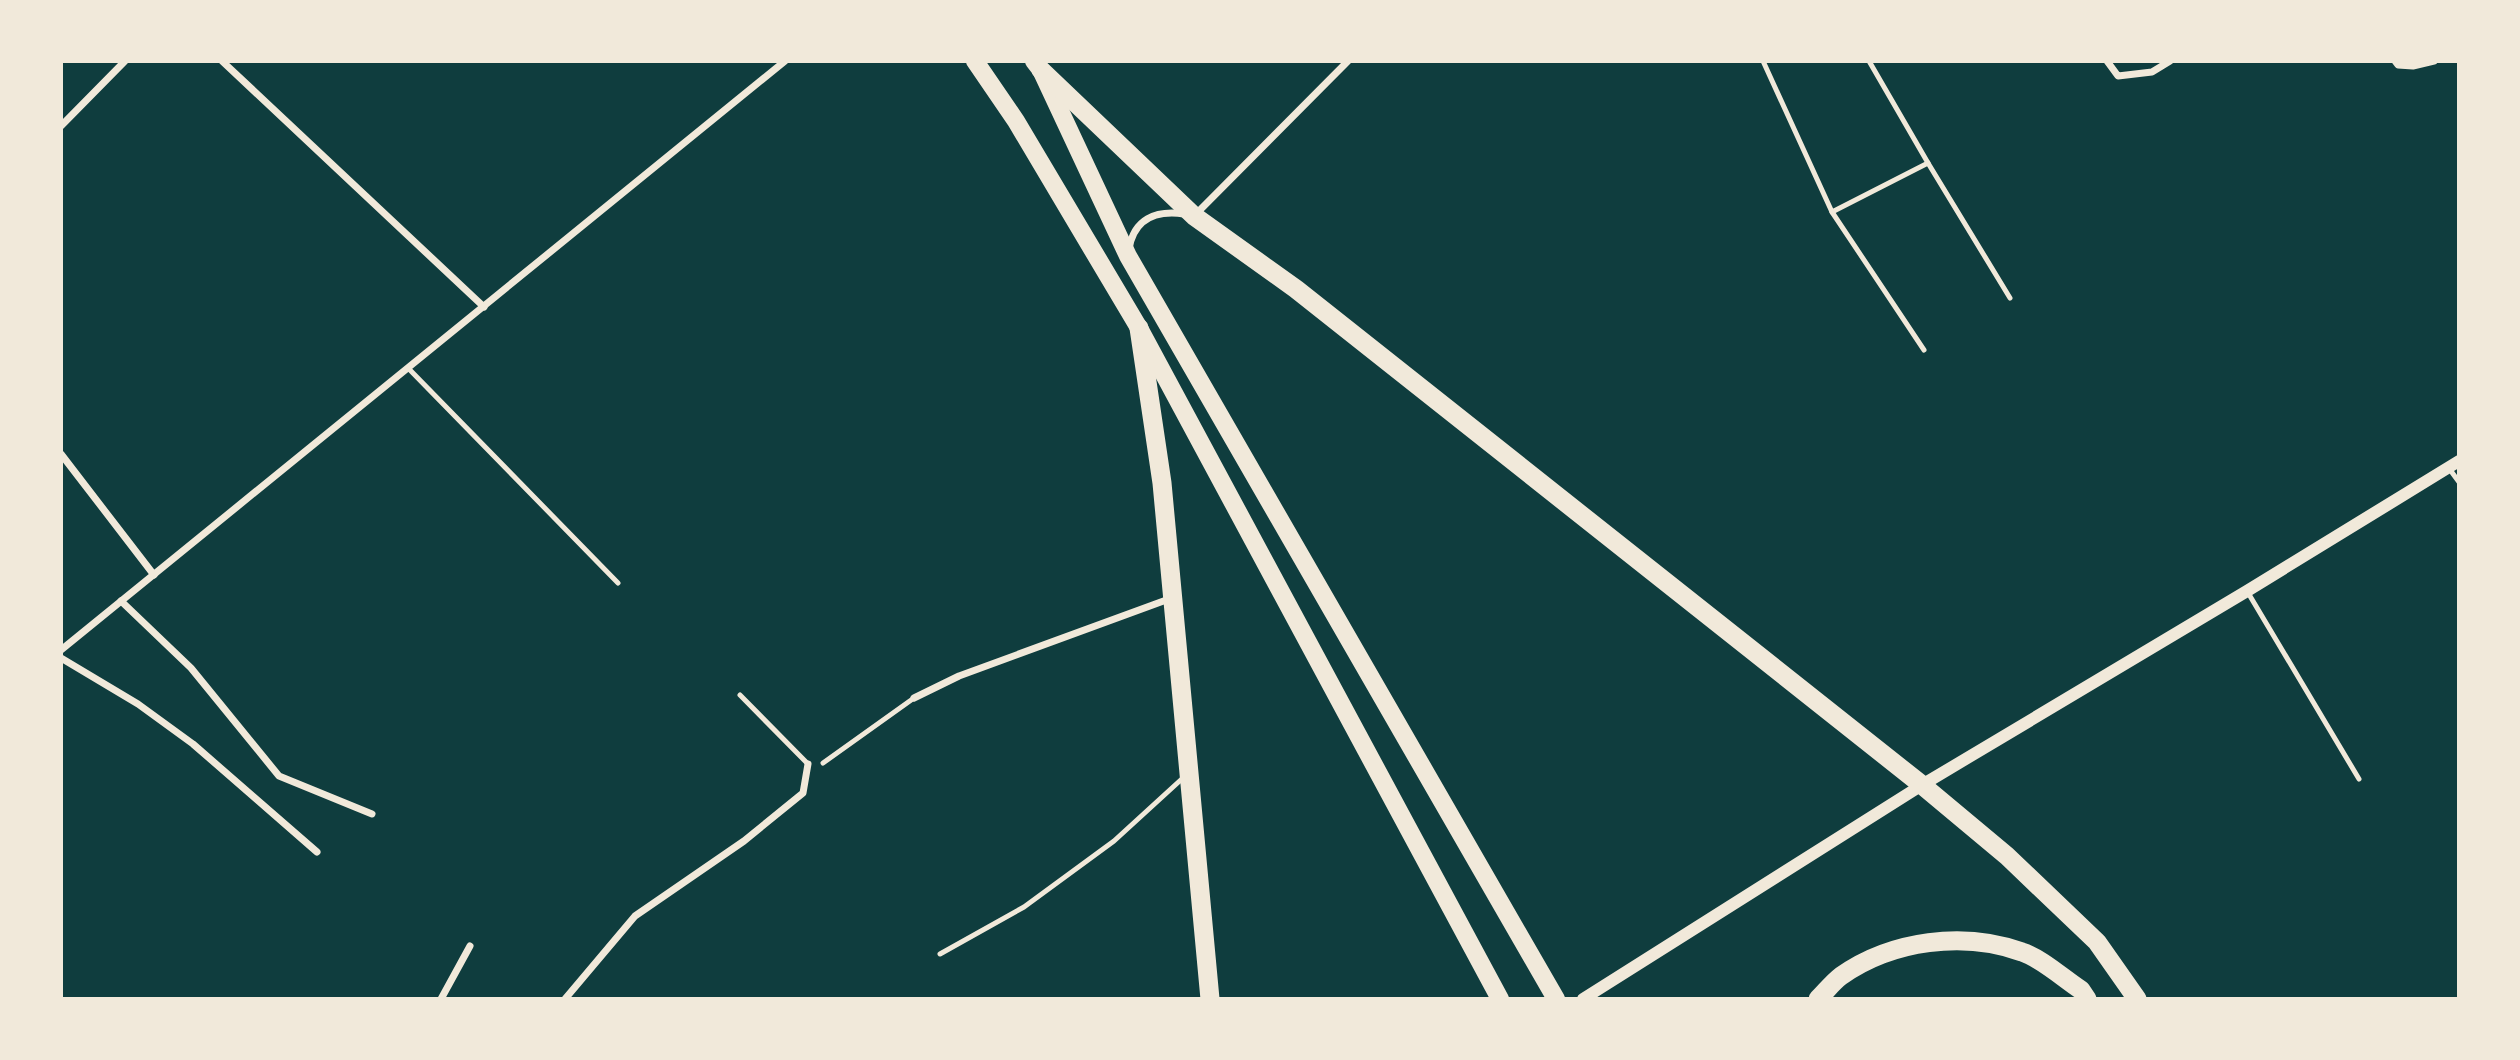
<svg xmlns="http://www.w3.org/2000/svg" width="2520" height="1060" viewBox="0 0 2520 1060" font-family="'Alegreya Sans',sans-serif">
	<rect width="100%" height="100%" fill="#0f3d3e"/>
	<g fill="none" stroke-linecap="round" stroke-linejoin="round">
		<g stroke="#f1e9da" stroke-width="5">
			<polyline points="1763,61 1832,212 1928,163 1869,61"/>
			<polyline points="1928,163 2010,298"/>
			<polyline points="1832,212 1924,350"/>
			<polyline points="408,368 618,583"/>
			<polyline points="2448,467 2459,482"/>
			<polyline points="2247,591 2359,779"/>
			<polyline points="740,695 808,764"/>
			<polyline points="823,763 914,698"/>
			<polyline points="940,954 1024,907 1114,841 1184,777"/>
		</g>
		<g stroke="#f1e9da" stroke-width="7">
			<polyline points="222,61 484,307"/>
			<polyline points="2107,61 2118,76 2152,72 2170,61"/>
			<polyline points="2395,61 2398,65 2413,66 2434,61"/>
			<polyline points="61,126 125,61"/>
			<polyline points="1195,215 1348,61"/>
			<path d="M1129 249C1134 219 1155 210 1184 214"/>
			<polyline points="61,454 154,575"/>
			<polyline points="121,601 191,668 279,776 372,814"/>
			<polyline points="61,650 785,61"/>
			<polyline points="61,658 138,704 193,744 317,852"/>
			<polyline points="914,698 959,676 1169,599"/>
			<polyline points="441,999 470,946"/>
			<polyline points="565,999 635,916 744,841 803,793 808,764"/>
		</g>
		<polyline stroke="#f1e9da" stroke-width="12" points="1583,999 1922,785 2247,591 2459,461"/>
		<g stroke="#f1e9da" stroke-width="18">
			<polyline points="975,61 1016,121 1139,328 1500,999"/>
			<polyline points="1034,61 1041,70 1128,256 1556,999"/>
		</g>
		<g stroke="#f1e9da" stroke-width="19">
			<polyline points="1041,70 1194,216 1296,289 1922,785 2007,856 2097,942 2137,999"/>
			<polyline points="1139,328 1162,483 1210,999"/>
			<path d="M1818 999C1826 991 1833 982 1841 976 1892 940 1964 931 2022 952 2041 958 2064 979 2081 990L2087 999"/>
		</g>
	</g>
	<rect width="2520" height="1060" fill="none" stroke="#f1e9da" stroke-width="126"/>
</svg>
